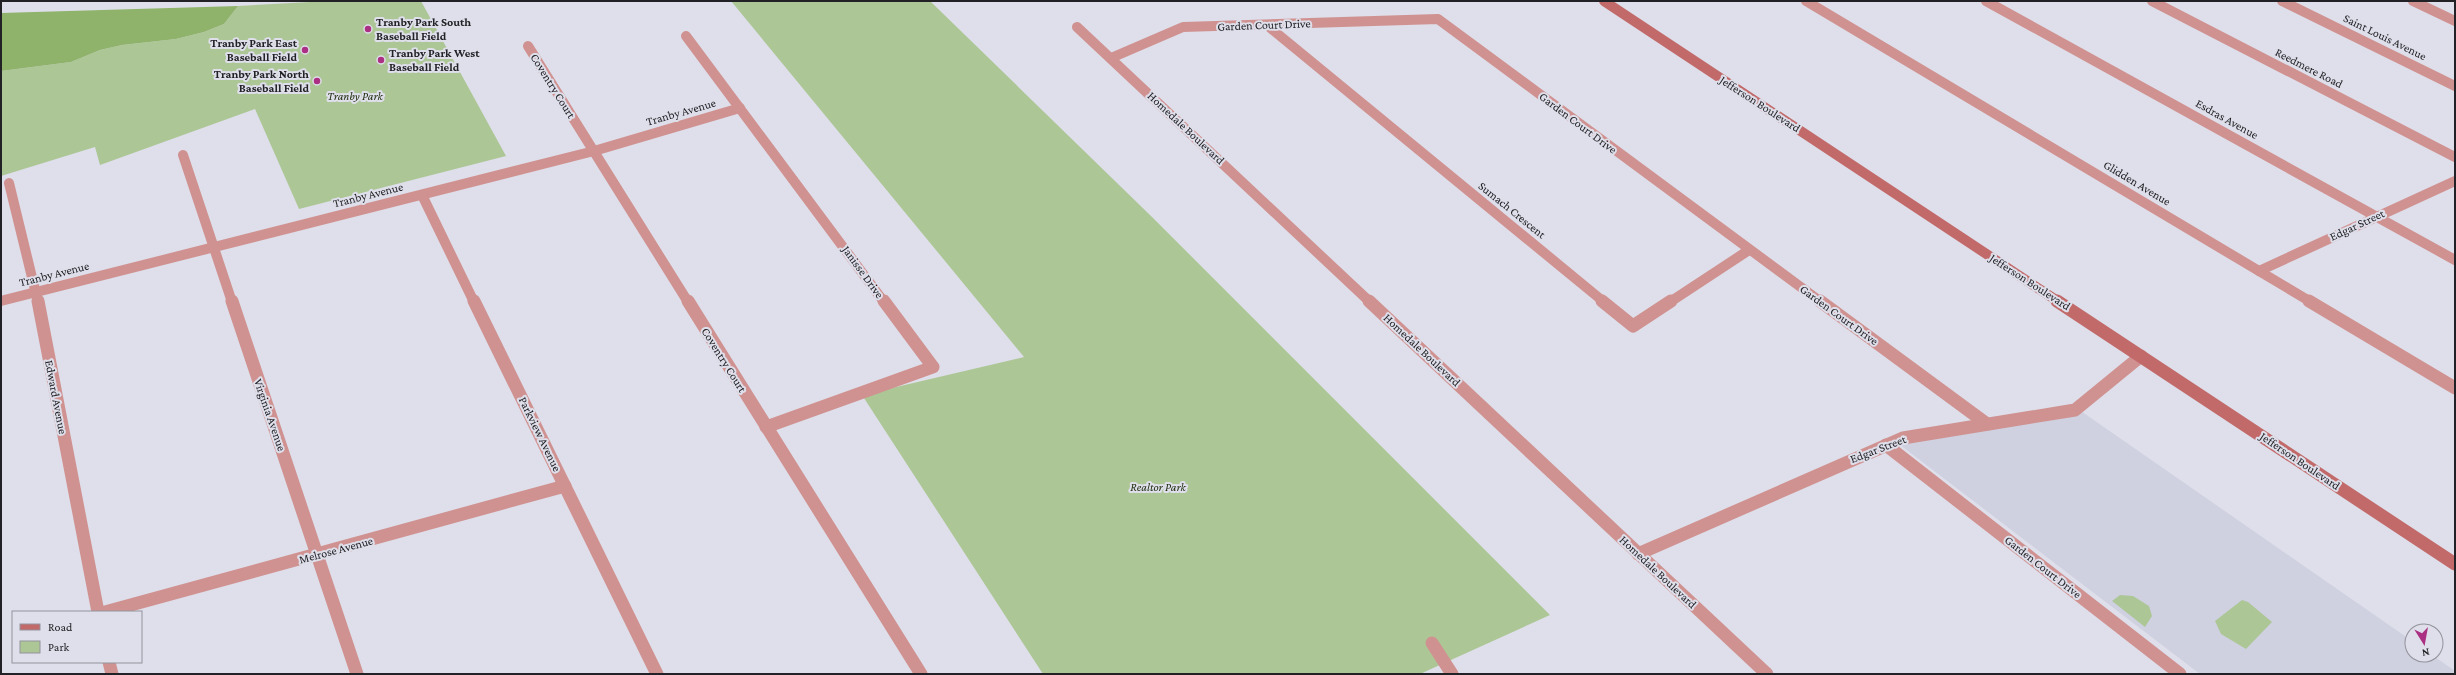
<svg xmlns="http://www.w3.org/2000/svg" width="2456" height="675" viewBox="0 0 2456 675" font-family="'Crimson Pro',serif">
	<rect width="100%" height="100%" fill="#dedfea"/>
	<polygon fill="#cfd1e1" points="2075,407 2412,641 2412,655 2432,655 2455,671 2455,674 2200,674 1895,441"/>
	<g fill="#adc696">
		<polygon points="329,1 421,1 506,156 299,209 255,109 100,165 95,147 1,176 1,71 71,62 100,50 122,45 176,39 204,32 224,24 238,6"/>
		<polygon points="731,1 930,1 1152,217 1550,615 1420,674 1043,674 862,395 1024,357"/>
		<polygon points="2120,595 2133,596 2149,606 2152,616 2145,627 2112,601"/>
		<polygon points="2242,600 2248,602 2272,622 2246,649 2221,634 2215,621"/>
	</g>
	<polygon fill="#8fb36a" points="238,6 224,24 204,32 176,39 122,45 100,50 71,62 1,71 1,13"/>
	<g fill="none" stroke-linecap="round" stroke-linejoin="round">
		<g stroke="#d09291" stroke-width="10">
			<polyline points="1806,1 2311,302"/>
			<polyline points="1986,1 2455,260"/>
			<polyline points="2152,1 2455,157"/>
			<polyline points="2282,1 2455,86"/>
			<polyline points="2413,1 2455,21"/>
			<polyline points="1268,26 1604,302"/>
			<polyline points="1077,27 1370,302"/>
			<polyline points="686,36 884,302"/>
			<polyline points="528,46 688,302"/>
			<polyline points="1111,58 1183,27 1438,19 1821,302"/>
			<polyline points="183,155 232,302"/>
			<polyline points="9,183 38,302"/>
			<polyline points="422,195 474,302"/>
			<polyline points="2259,271 2455,181"/>
			<polyline points="1,301 594,151 740,108"/>
			<polyline points="1670,302 1749,250"/>
		</g>
		<g stroke="#d09291" stroke-width="13">
			<polyline points="38,301 98,612"/>
			<polyline points="232,301 357,674"/>
			<polyline points="474,301 657,674"/>
			<polyline points="688,301 921,674"/>
			<polyline points="1369,301 1767,674"/>
			<polyline points="1602,301 1633,326 1671,301"/>
			<polyline points="1820,301 1987,424"/>
			<polyline points="2309,301 2455,388"/>
			<polyline points="766,427 933,367 884,301"/>
			<polyline points="1886,445 2180,674"/>
			<polyline points="1638,554 1903,438 2075,410 2141,356"/>
			<polyline points="105,612 565,486"/>
			<polyline points="1432,643 1452,674"/>
			<polyline points="109,662 112,674"/>
		</g>
		<polyline stroke="#c26a6a" stroke-width="10" points="1604,1 2059,302"/>
		<polyline stroke="#c26a6a" stroke-width="13" points="2057,301 2455,564"/>
	</g>
	<g fill="#ab3083" stroke="#dedfea" stroke-width="1.5">
		<circle cx="368" cy="29" r="4"/>
		<circle cx="305" cy="50" r="4"/>
		<circle cx="381" cy="60" r="4"/>
		<circle cx="317" cy="81" r="4"/>
	</g>
	<g text-anchor="middle" dominant-baseline="central" stroke-width="4" stroke-linejoin="round" paint-order="stroke">
		<g font-size="12" font-weight="bold" fill="#222226" stroke="#dedfea" text-anchor="start">
			<text x="376" y="22">Tranby Park South<tspan x="376" dy="14">Baseball Field</tspan></text>
			<text x="297" y="43" text-anchor="end">Tranby Park East<tspan x="297" dy="14">Baseball Field</tspan></text>
			<text x="389" y="53">Tranby Park West<tspan x="389" dy="14">Baseball Field</tspan></text>
			<text x="309" y="74" text-anchor="end">Tranby Park North<tspan x="309" dy="14">Baseball Field</tspan></text>
		</g>
		<g font-size="12" fill="#222226" stroke="#dedfea">
			<text transform="translate(1264 25) rotate(-2)">Garden Court Drive</text>
			<text transform="translate(2385 37) rotate(26)">Saint Louis Avenue</text>
			<text transform="translate(2309 68) rotate(27)">Reedmere Road</text>
			<text transform="translate(553 86) rotate(58)">Coventry Court</text>
			<text transform="translate(1760 104) rotate(33)">Jefferson Boulevard</text>
			<text transform="translate(681 112) rotate(-16)">Tranby Avenue</text>
			<text transform="translate(2227 119) rotate(29)">Esdras Avenue</text>
			<text transform="translate(1578 123) rotate(37)">Garden Court Drive</text>
			<text transform="translate(1186 128) rotate(43)">Homedale Boulevard</text>
			<text transform="translate(2137 183) rotate(31)">Glidden Avenue</text>
			<text transform="translate(368 195) rotate(-14)">Tranby Avenue</text>
			<text transform="translate(1512 210) rotate(39)">Sumach Crescent</text>
			<text transform="translate(2357 225) rotate(-25)">Edgar Street</text>
			<text transform="translate(863 272) rotate(54)">Janisse Drive</text>
			<text transform="translate(54 274) rotate(-14)">Tranby Avenue</text>
			<text transform="translate(2030 282) rotate(33)">Jefferson Boulevard</text>
			<text transform="translate(1839 315) rotate(36)">Garden Court Drive</text>
			<text transform="translate(1422 350) rotate(43)">Homedale Boulevard</text>
			<text transform="translate(724 360) rotate(58)">Coventry Court</text>
			<text transform="translate(56 397) rotate(79)">Edward Avenue</text>
			<text transform="translate(270 415) rotate(71)">Virginia Avenue</text>
			<text transform="translate(540 434) rotate(64)">Parkview Avenue</text>
			<text transform="translate(1878 449) rotate(-21)">Edgar Street</text>
			<text transform="translate(2300 461) rotate(34)">Jefferson Boulevard</text>
			<text transform="translate(336 550) rotate(-15)">Melrose Avenue</text>
			<text transform="translate(2043 567) rotate(38)">Garden Court Drive</text>
			<text transform="translate(1658 572) rotate(43)">Homedale Boulevard</text>
		</g>
		<g font-size="12" font-style="italic" fill="#212f10" stroke="#dedfea">
			<text x="355" y="96">Tranby Park</text>
			<text x="1158" y="487">Realtor Park</text>
		</g>
	</g>
	<rect width="2456" height="675" fill="none" stroke="#222226" stroke-width="4"/>
	<rect x="12" y="611" width="130" height="52" fill="#dedfea" stroke="#93939c"/>
	<rect x="20" y="624" width="20" height="6" fill="#c26a6a" stroke="#93939c"/>
	<text x="48" y="631" font-size="12" fill="#222226">Road</text>
	<rect x="20" y="641" width="20" height="12" fill="#adc696" stroke="#93939c"/>
	<text x="48" y="651" font-size="12" fill="#222226">Park</text>
	<g transform="translate(2424 643) rotate(169)"><circle r="19" fill="#dedfea" stroke="#93939c"/>
	<path d="M0-3L7 15L0 10L-7 15Z" fill="#ab3083"/>
	<text y="-6" font-size="11" font-weight="bold" text-anchor="middle" fill="#222226">N</text>
	</g>
</svg>
